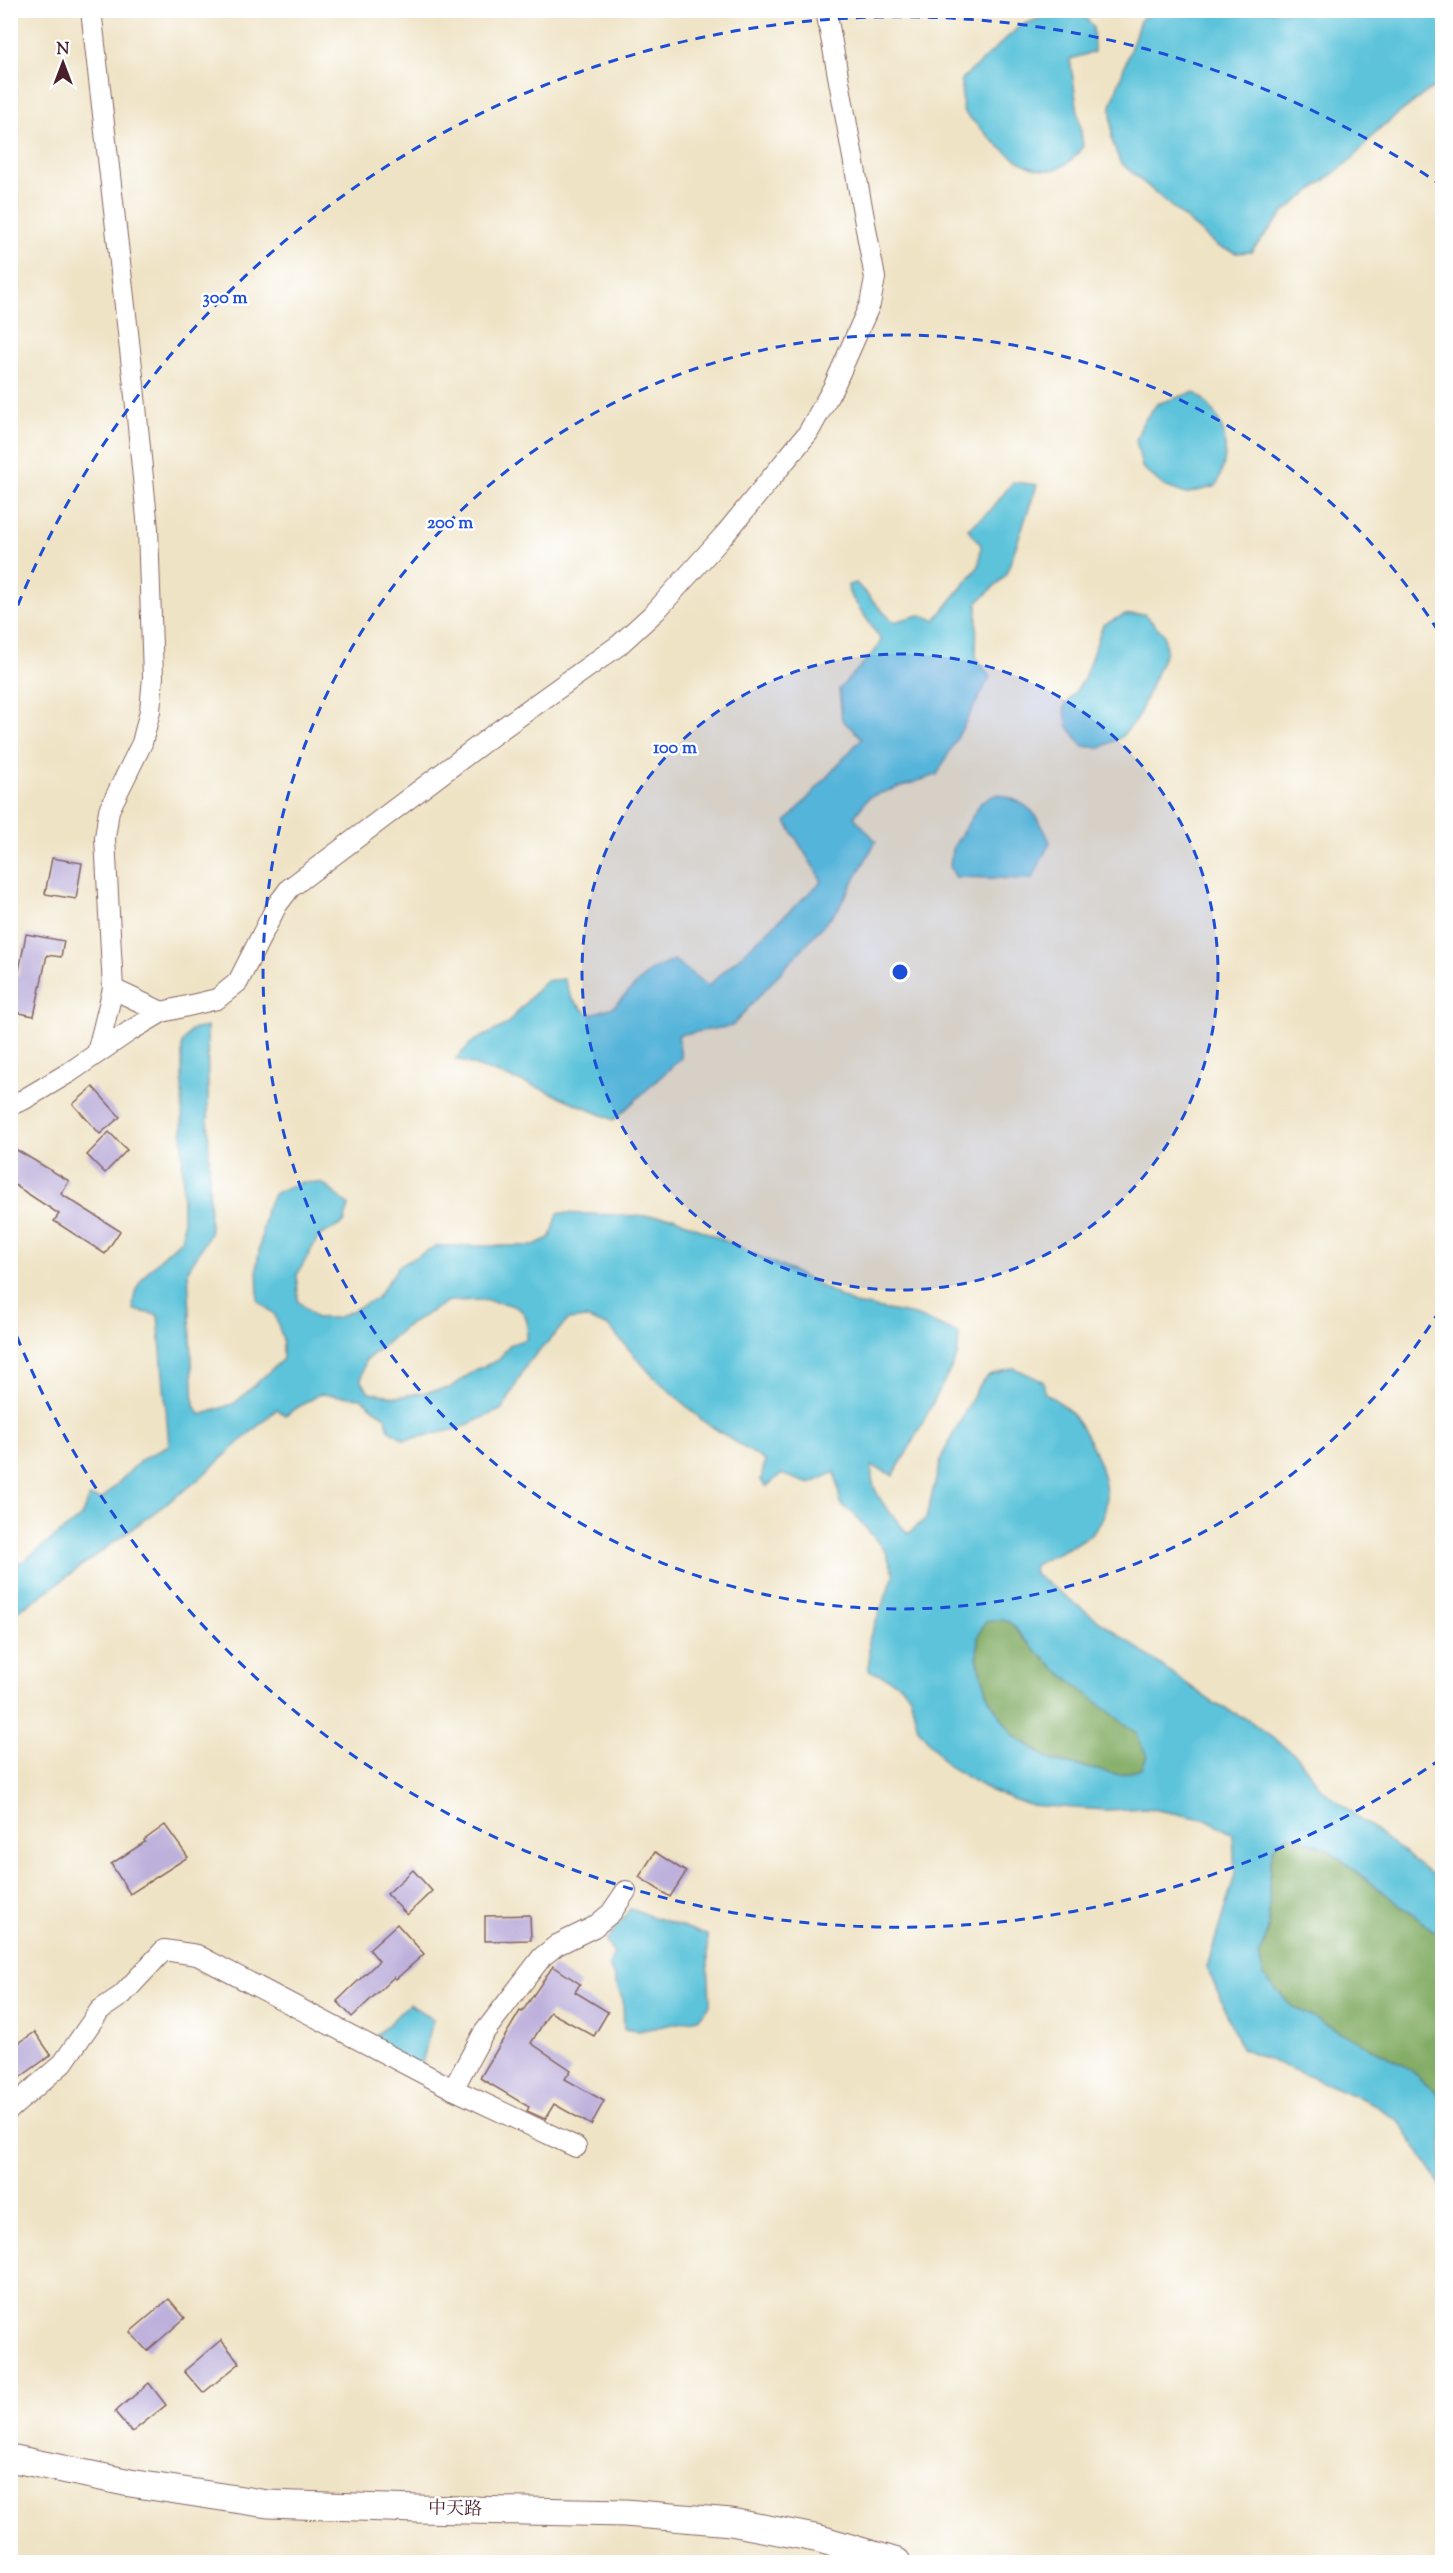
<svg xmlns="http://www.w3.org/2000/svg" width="1453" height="2573" viewBox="0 0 1453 2573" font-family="'Sorts Mill Goudy','Noto Serif SC',serif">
	<rect width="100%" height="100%" fill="#fff"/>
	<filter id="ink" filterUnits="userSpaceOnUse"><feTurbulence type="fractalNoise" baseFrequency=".0167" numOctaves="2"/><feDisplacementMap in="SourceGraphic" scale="12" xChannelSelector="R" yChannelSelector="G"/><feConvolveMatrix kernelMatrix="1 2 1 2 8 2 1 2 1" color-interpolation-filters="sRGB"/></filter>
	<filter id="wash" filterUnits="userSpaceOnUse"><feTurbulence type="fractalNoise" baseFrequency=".008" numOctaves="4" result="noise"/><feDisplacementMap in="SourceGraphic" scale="24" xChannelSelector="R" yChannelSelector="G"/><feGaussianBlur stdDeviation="1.35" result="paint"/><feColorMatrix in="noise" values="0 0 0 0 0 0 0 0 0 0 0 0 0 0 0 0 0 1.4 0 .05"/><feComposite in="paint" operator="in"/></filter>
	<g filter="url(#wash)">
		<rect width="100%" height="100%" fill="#efe3c5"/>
		<g fill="#81ac64" stroke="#666648" stroke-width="1.5">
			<polygon points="1004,1619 1012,1624 1024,1639 1136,1733 1147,1756 1142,1769 1121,1775 1053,1761 1013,1735 989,1700 977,1658 978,1636 985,1622"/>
			<path d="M1292 1835 1324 1847 1442 1937V2097L1407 2067 1291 2006 1264 1976 1259 1956C1279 1920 1260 1877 1277 1841Z"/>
		</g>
		<g fill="#5cc3da" stroke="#537182" stroke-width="1.5" fill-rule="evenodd">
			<path d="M1080 11 1093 27 1094 52 1070 59 1083 146C1045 204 996 143 963 111L961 80 1021 25 1056 13Z"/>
			<polygon points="1150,11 1442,11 1442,84 1428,91 1379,129 1352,159 1284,212 1251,252 1236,253 1217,246 1120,162 1112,140 1111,106 1140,21"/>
			<path d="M1194 392C1227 416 1233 450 1216 486L1186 494 1164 486 1142 467 1136 440 1143 422 1157 404Z"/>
			<polygon points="1013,482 1037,485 1006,575 977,603 976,657 990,677 937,775 869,797 854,817 876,841 838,909 732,1026 678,1035 681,1058 614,1120 542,1089 456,1059 472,1042 506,1025 545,981 564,979 572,999 589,1015 613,1007 650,971 674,960 708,986 822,881 786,822 862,738 842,720 839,689 876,650 881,640 849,593 848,585 856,583 893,622 920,615 935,620 979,566 981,545 968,529 991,510"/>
			<polygon points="1144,614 1164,634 1166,651 1137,719 1120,738 1100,748 1083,746 1068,727 1064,707 1083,681 1103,625 1124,615"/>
			<path d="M998 794C1030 803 1037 813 1050 842L1032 879 955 877 950 866 952 849 982 801Z"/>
			<path d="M207 1027 210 1234 188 1270 194 1406 201 1415 235 1403 283 1359V1340L275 1315 258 1301 257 1264 266 1209 275 1193 301 1182 322 1183 349 1205 344 1223 319 1236 297 1275 298 1301 316 1318H337L376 1299 399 1266 436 1246H532L551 1237 558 1213 673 1217 794 1272 854 1304 915 1315 959 1334 957 1357 906 1454 893 1475 872 1466C868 1493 892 1514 908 1534L926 1518 942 1456 978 1387 989 1375 1014 1368 1044 1382V1392C1052 1398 1063 1404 1069 1411 1092 1437 1122 1498 1096 1529 1085 1542 1052 1555 1036 1564L1033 1573 1215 1704 1247 1719 1286 1748 1299 1758 1320 1788 1442 1882V1937L1324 1847 1291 1835 1277 1841C1260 1877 1279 1919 1259 1956L1264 1976 1291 2006 1407 2067 1442 2097V2187L1398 2121 1370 2102 1241 2048 1207 1967 1235 1875 1233 1834 1208 1820 1147 1808 1106 1810 1029 1805 991 1791 948 1766 918 1728 910 1696 900 1684 869 1670V1639L894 1575 886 1552 854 1514 841 1505 835 1472 810 1484 781 1474 766 1487 761 1480 765 1461 703 1421 651 1374 609 1327 586 1318 568 1320 527 1364 503 1409 457 1429 405 1440 389 1430 386 1418 361 1398 320 1394 285 1415 277 1409 193 1484 35 1600 11 1614V1559L21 1563 81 1517 89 1497 102 1499 141 1460 169 1445 158 1315 134 1310C128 1281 164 1257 183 1238L182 1044 191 1030ZM482 1300C509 1304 534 1304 526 1339L509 1345 499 1360 477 1369 450 1388 397 1397 369 1392 361 1380 365 1361 405 1327 448 1301ZM1004 1619 1012 1624 1024 1639 1056 1669 1136 1733 1147 1756 1142 1769 1121 1775 1053 1761 1013 1735 989 1699 977 1658 978 1636 985 1622Z"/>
			<polygon points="630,1909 707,1935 710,2005 698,2019 638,2031 624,2029 623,2001 609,1965 614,1954 606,1942"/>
			<polygon points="409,2004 433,2019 421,2068 371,2041"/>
		</g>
		<g id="blocks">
			<g fill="#bdb0db">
				<polygon points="52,858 82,863 76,899 45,894"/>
				<polygon points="26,934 64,941 61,957 47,955 34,1016 10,1011 10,975 18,976"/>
				<polygon points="93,1087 120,1117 100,1134 73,1104"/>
				<polygon points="109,1132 127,1150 105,1173 87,1155"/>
				<polygon points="10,1146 69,1181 61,1194 120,1231 105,1254 54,1221 59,1214 10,1182"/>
				<polygon points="165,1825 188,1857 130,1894 111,1864 145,1842 144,1840"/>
				<polygon points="655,1852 686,1872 670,1897 639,1877"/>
				<polygon points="413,1870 432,1891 407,1915 387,1894"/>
				<polygon points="530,1915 531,1940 485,1941 485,1916"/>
				<polygon points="397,1924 424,1954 396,1979 394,1977 352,2017 337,2001 379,1961 369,1949"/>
				<polygon points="553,1966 580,1984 575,1992 608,2012 594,2036 550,2012 531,2043 571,2070 565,2079 604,2101 591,2125 554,2104 545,2119 527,2111 529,2107 480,2078 520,2011 522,2012"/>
				<polygon points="35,2032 51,2055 19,2078 10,2066 10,2049"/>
				<polygon points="169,2299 185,2318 147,2351 130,2332"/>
				<polygon points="221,2340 240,2363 203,2393 184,2371"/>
				<polygon points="149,2383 166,2405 132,2432 115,2412"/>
			</g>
		</g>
	</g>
	<g filter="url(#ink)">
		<use href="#blocks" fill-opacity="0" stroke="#846461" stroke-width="1.5"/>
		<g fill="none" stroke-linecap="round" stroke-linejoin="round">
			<defs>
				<g id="minor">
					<polyline points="91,10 133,376 148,529 153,677 150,711 142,743 109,810 105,838 113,989 162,1012"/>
					<polyline points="97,1053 113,989"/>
					<polyline points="10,1105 23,1100 70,1072 130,1031 162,1012 217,999 238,982 277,905 290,888 493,735 619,645 655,612 726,533 808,433 834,386 870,304 875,278 826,10"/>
					<polyline points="453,2089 483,2034 542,1957 557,1945 594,1927 611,1913 626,1891"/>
					<polyline points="10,2109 63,2063 100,2010 122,1995 164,1950 197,1955 453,2089 576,2147"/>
				</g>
				<polyline id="secondary" points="10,2458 130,2483 268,2504 417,2509 625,2513 731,2522 820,2539 897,2562"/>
			</defs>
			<use href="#minor" stroke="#846461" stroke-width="22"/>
			<use href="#secondary" stroke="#846461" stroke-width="29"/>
			<use href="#minor" stroke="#fff" stroke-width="20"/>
			<use href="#secondary" stroke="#fff" stroke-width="27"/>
		</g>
	</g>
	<circle cx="900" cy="972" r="318" fill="#1d4ed8" fill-opacity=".12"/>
	<g fill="none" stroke="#1d4ed8" stroke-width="3" stroke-dasharray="10 8">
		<circle cx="900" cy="972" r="318"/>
		<path d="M1440 1310A637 637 0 1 1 1440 634"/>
		<path d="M1441 1759A955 955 0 0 1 11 1322M11 622A955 955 0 0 1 1441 185"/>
	</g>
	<g text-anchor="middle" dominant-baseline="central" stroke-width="5" stroke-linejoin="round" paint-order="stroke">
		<g font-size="18" fill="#4a1f2b" stroke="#fff">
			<text transform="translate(455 2510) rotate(1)">中天路</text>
		</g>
	</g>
	<circle cx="900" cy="972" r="9" fill="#1d4ed8" stroke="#fff" stroke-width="3"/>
	<g font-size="18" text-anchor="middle" font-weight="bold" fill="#1d4ed8" stroke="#fff" stroke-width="5" stroke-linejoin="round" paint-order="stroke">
		<text x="225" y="303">300 m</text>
		<text x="450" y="528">200 m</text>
		<text x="675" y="753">100 m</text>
	</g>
	<rect width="1453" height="2573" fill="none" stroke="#fff" stroke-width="36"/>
	<g transform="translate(63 63)" stroke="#ffffff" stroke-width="4.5" paint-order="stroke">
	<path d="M0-4.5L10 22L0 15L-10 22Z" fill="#4a1f2b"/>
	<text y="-9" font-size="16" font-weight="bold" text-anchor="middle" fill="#4a1f2b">N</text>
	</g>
</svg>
